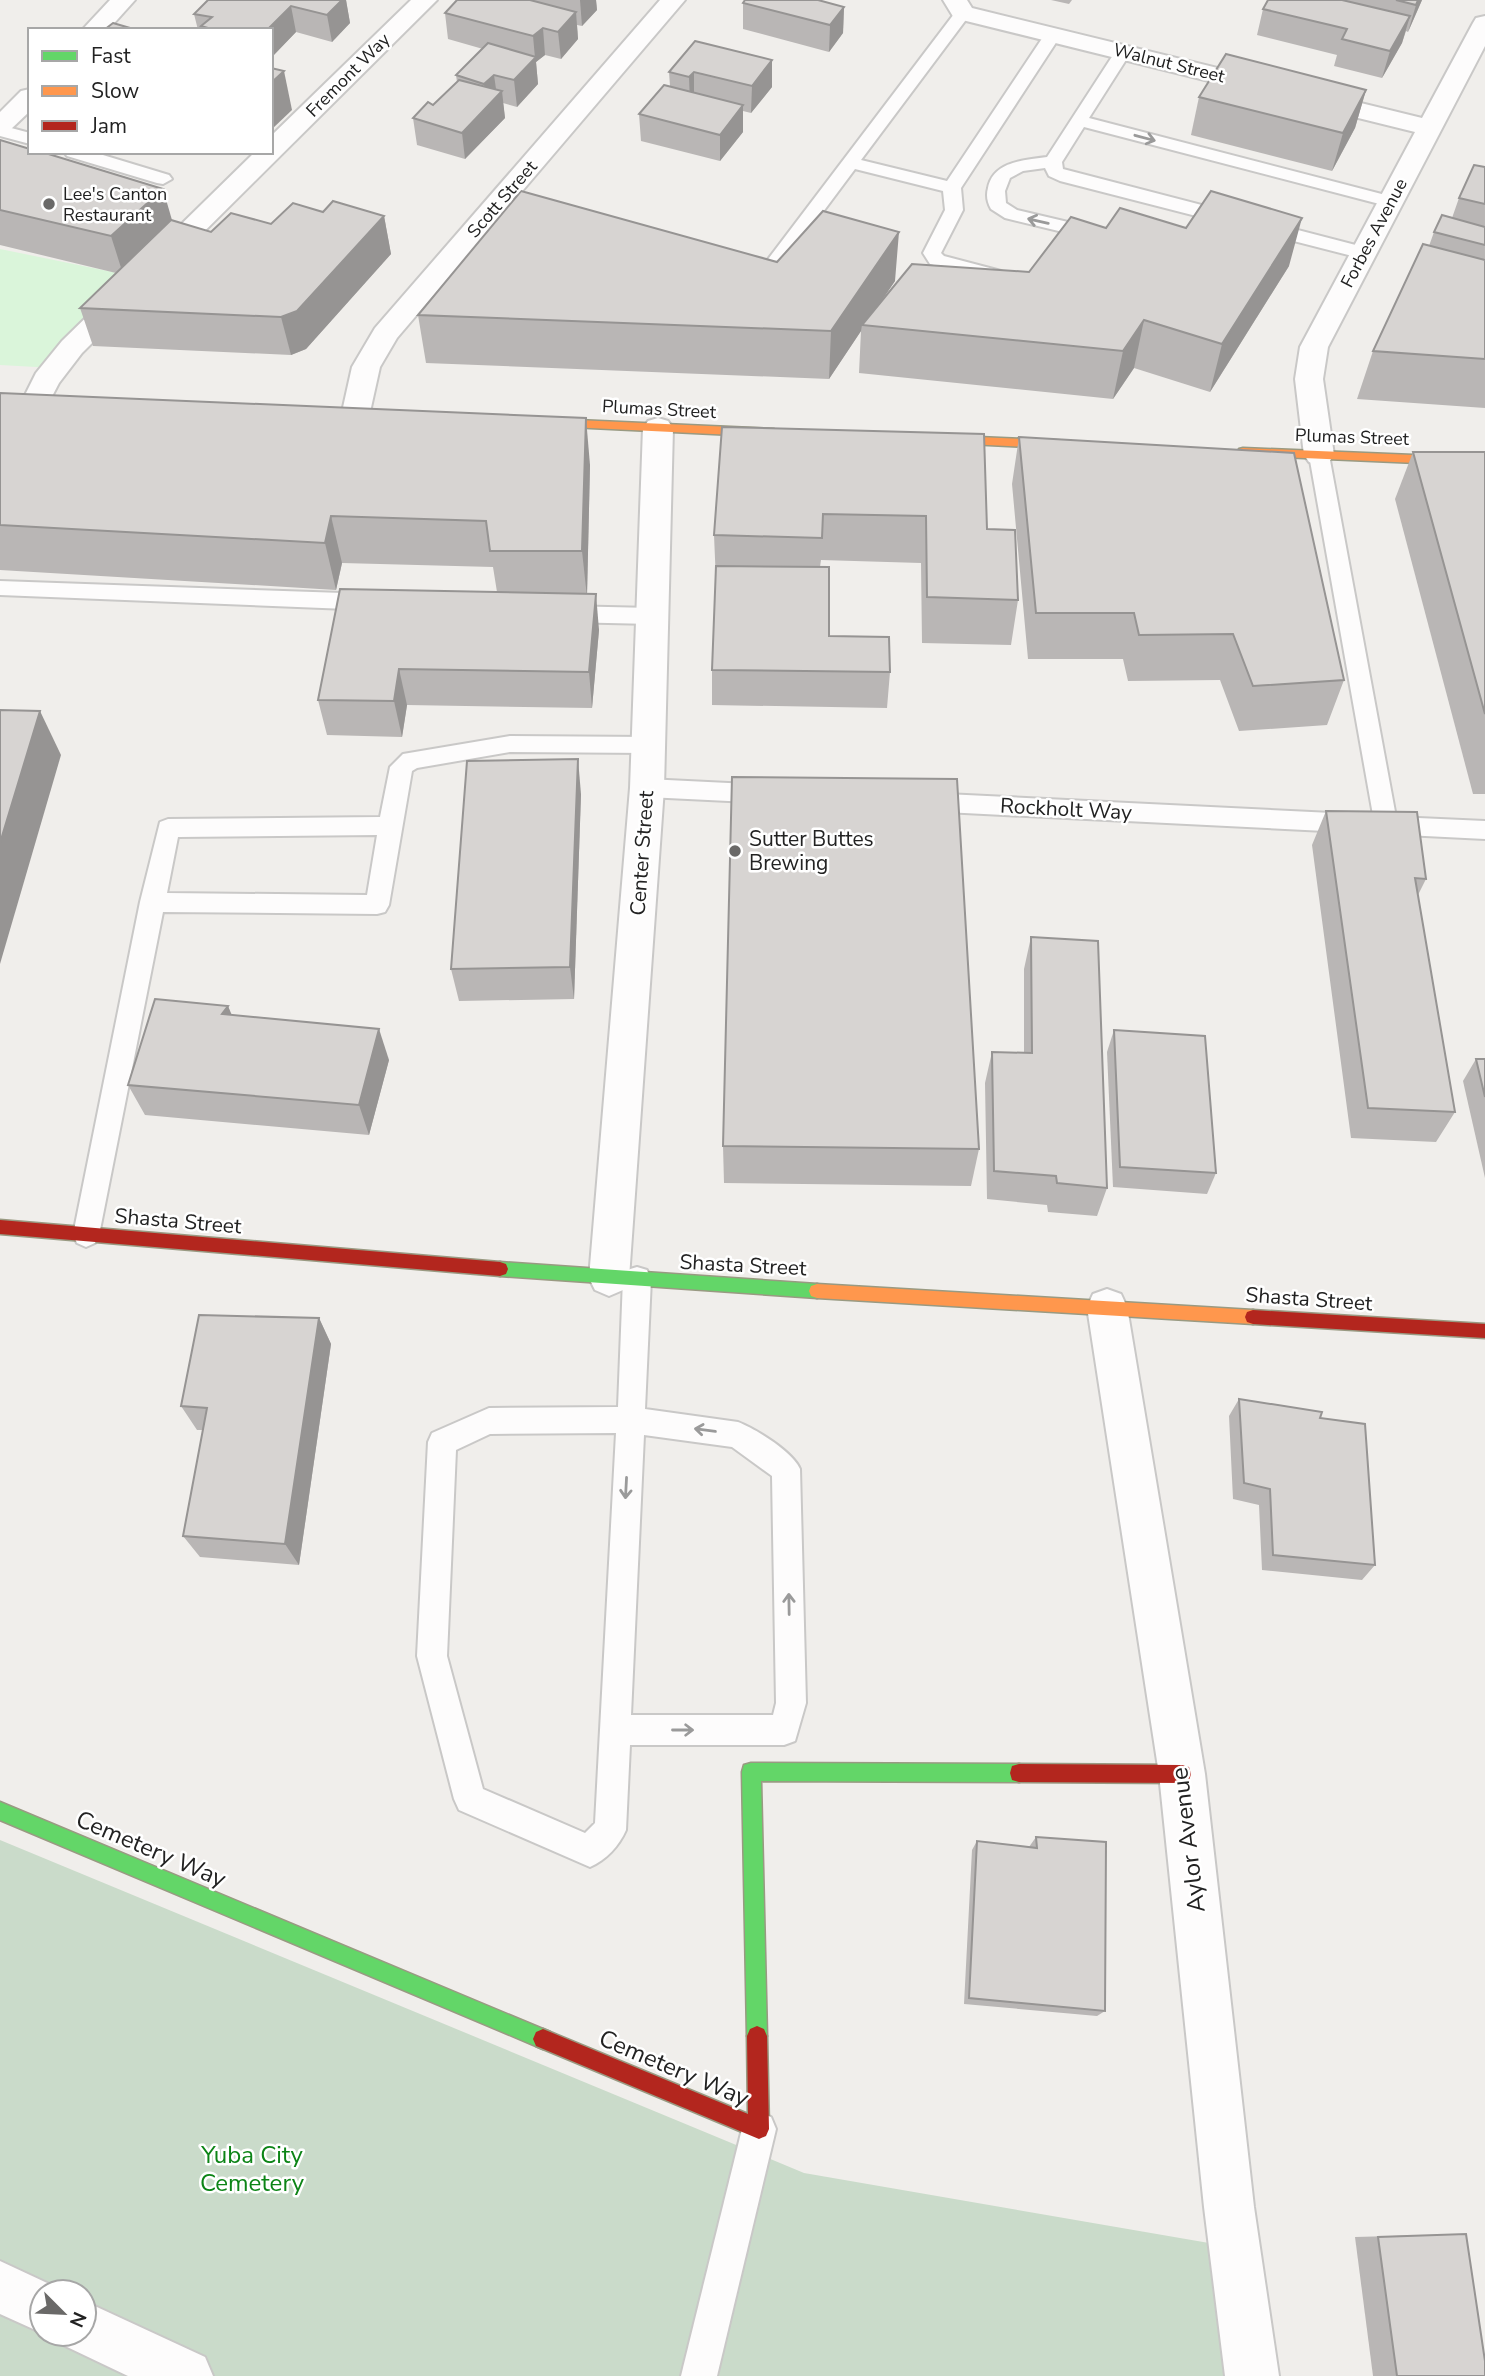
<svg xmlns="http://www.w3.org/2000/svg" width="1485" height="2376" viewBox="0 0 1485 2376" font-family="'Nunito Sans',sans-serif">
	<rect width="100%" height="100%" fill="#f0eeeb"/>
	<path fill="#cadbca" fill-rule="evenodd" d="M0 1840 804 2173 1209 2243 1224 2376H0ZM42 2292H84V2334H42Z"/>
	<polygon fill="#daf5da" points="0,249 142,278 54,368 0,365"/>
	<g fill="none" stroke-linecap="round" stroke-linejoin="round">
		<defs>
			<g id="lane">
				<polygon points="963,8 971,13 861,160 947,181 1047,31 1059,31 1061,35 961,188 963,210 941,253 944,256 1001,271 1003,275 1001,279 994,281 930,264 923,253 945,210 943,191 855,169 764,291 750,291 748,287 750,283 957,10"/>
				<path d="M1123 47 1131 52 1089 118 1397 198 1400 202 1391 207 1084 127 1062 162 1063 169 1371 249 1373 253 1371 257 1364 259 1060 181 1049 176 1045 168 1023 171 1010 178 1005 191 1006 203 1017 210 1102 230 1105 234 1102 238 1096 240 1005 218 991 209C987 202 986 195 988 188 993 161 1025 160 1047 157L1115 52Z"/>
				<polygon points="0,125 30,133 30,144 0,136"/>
				<polygon points="64,152 93,152 169,175 172,179 163,184 157,183 67,156"/>
				<polygon points="1319,448 1326,450 1329,455 1396,817 1485,821 1485,839 925,811 917,808 913,802 917,796 925,793 1373,815 1309,455 1312,450"/>
				<polygon points="0,581 372,594 380,597 383,602 380,607 372,610 0,595"/>
				<polygon points="564,606 652,608 660,611 663,616 660,621 652,624 564,622 556,619 553,614 556,609"/>
				<path d="M510 736 649 737 657 739 660 745 657 751 649 753 510 752 417 768 412 771 389 905 385 912 377 914 163 912 99 1235 95 1243 86 1247 77 1243 73 1235 140 902 160 822 168 819 380 817 390 767 403 754ZM377 835 367 895 167 893 178 837Z"/>
				<polygon points="647,779 768,785 776,788 779,794 776,800 768,803 647,797 639,794 636,788 639,782"/>
				<path d="M637 1267 647 1270 651 1279 645 1409 738 1422C756 1429 793 1452 800 1469L806 1703 795 1741 784 1745H630L626 1830C619 1846 606 1860 590 1867L459 1810 454 1799 417 1656 428 1442 432 1433 489 1408 618 1407 623 1279 627 1270ZM616 1433 595 1823 585 1833 483 1789 447 1656 456 1450 490 1434ZM644 1435 732 1447 772 1476 776 1703 773 1715H631Z"/>
				<polygon points="759,2112 771,2117 776,2129 717,2376 681,2376 742,2129 747,2117"/>
			</g>
			<g id="street">
				<polygon points="110,0 135,0 108,30 82,30"/>
				<polygon points="411,0 437,0 82,353 59,383 48,404 38,406 28,404 24,397 36,373 62,341 255,152 271,152 271,136"/>
				<polygon points="660,0 685,0 397,338 380,367 370,412 366,419 356,421 346,419 342,412 352,367 375,328"/>
				<polygon points="943,0 967,0 972,8 1422,118 1473,23 1476,18 1485,16 1485,46 1328,347 1323,379 1334,455 1329,462 1319,465 1309,462 1304,455 1295,379 1300,347 1415,132 954,18"/>
				<polygon points="30,89 30,111 9,131 0,134 0,112 21,91"/>
				<polygon points="658,418 668,421 673,428 664,788 629,1278 623,1290 609,1296 595,1290 589,1278 630,788 643,428 648,421"/>
				<polygon points="1107,1289 1121,1294 1127,1307 1205,1774 1254,2207 1279,2376 1225,2376 1204,2207 1159,1774 1087,1307 1093,1294"/>
				<polygon points="0,2261 60,2289 62,2292 42,2292 42,2333 0,2314"/>
				<polygon points="84,2301 205,2357 213,2376 128,2376 65,2346 61,2334 84,2334"/>
			</g>
			<g id="fast">
				<polygon points="500,1262 817,1284 823,1286 825,1291 823,1296 817,1298 500,1276 494,1274 492,1269 494,1264"/>
				<polygon points="751,1763 1019,1764 1026,1766 1028,1773 1026,1780 1019,1782 761,1781 767,2036 764,2043 757,2046 750,2043 747,2036 742,1772 744,1765"/>
				<polygon points="0,1802 550,2032 553,2039 550,2046 543,2049 0,1820"/>
			</g>
			<g id="slow">
				<polygon points="533,418 774,429 780,433 774,437 529,425 529,419"/>
				<polygon points="932,435 1071,441 1077,445 1071,449 928,442 926,439"/>
				<polygon points="1243,448 1485,458 1485,466 1239,455 1239,449"/>
				<polygon points="817,1284 1253,1310 1259,1312 1261,1317 1259,1322 1253,1324 817,1298 811,1296 809,1291 811,1286"/>
			</g>
			<g id="jam">
				<polygon points="0,1220 500,1262 506,1264 508,1269 506,1274 500,1276 0,1234"/>
				<polygon points="1253,1310 1485,1324 1485,1338 1253,1324 1247,1322 1245,1317 1247,1312"/>
				<polygon points="1019,1764 1182,1765 1189,1767 1191,1774 1189,1781 1182,1783 1019,1782 1012,1780 1010,1773 1012,1766"/>
				<polygon points="757,2026 764,2029 767,2036 769,2129 766,2136 759,2139 536,2046 533,2039 536,2032 543,2029 748,2114 747,2036 750,2029"/>
			</g>
		</defs>
		<use href="#lane" stroke="#c9c8c7" stroke-width="4"/>
		<use href="#street" stroke="#c9c8c7" stroke-width="4"/>
		<use href="#fast" stroke="#999a82" stroke-width="3"/>
		<use href="#slow" stroke="#999a82" stroke-width="3"/>
		<use href="#jam" stroke="#999a82" stroke-width="3"/>
		<use href="#lane" fill="#fdfcfc" fill-rule="evenodd"/>
		<use href="#street" fill="#fdfcfc" fill-rule="evenodd"/>
		<use href="#fast" fill="#63d668" fill-rule="evenodd"/>
		<use href="#slow" fill="#ff974d" fill-rule="evenodd"/>
		<use href="#jam" fill="#b3261e" fill-rule="evenodd"/>
	</g>
	<g fill="#b9b6b5">
		<polygon points="208,0 346,0 350,23 332,42 296,32 271,58 271,30 198,30 194,14"/>
		<polygon points="457,0 596,0 597,10 582,26 577,25 578,39 561,59 545,55 536,62 538,84 517,107 503,103 505,118 465,159 417,145 413,118 433,105 457,82 456,75 483,49 448,39 445,13"/>
		<polygon points="1051,0 1072,0 1069,4"/>
		<polygon points="1346,0 1422,0 1408,32 1406,31 1402,43 1382,78 1334,66 1337,55 1257,35 1263,9"/>
		<polygon points="826,2 844,7 843,33 829,52 743,29 743,3"/>
		<polygon points="695,41 772,87 751,113 743,111 743,132 720,161 641,141 639,114 670,86 669,72"/>
		<polygon points="1366,90 1355,128 1332,171 1191,135 1199,97"/>
		<polygon points="0,140 172,220 211,232 271,224 323,212 384,216 391,254 306,349 291,355 93,346 80,308 116,273 0,245"/>
		<polygon points="1485,167 1485,408 1357,399 1373,351 1429,246 1434,232 1452,218 1459,198"/>
		<polygon points="1106,228 1289,266 1210,392 1134,368 1113,399 859,373 861,331 829,379 426,363 418,315 777,262 895,281 882,300 1029,272"/>
		<polygon points="0,393 590,465 587,593 599,630 592,708 407,705 402,737 327,735 318,700 497,592 493,567 342,563 336,590 0,570"/>
		<polygon points="722,427 987,529 1018,600 1011,645 922,643 921,563 821,560 820,567 829,636 890,672 887,708 712,705 712,670 716,582 714,535"/>
		<polygon points="1019,437 1344,680 1327,725 1239,731 1220,680 1128,681 1123,659 1028,659 1012,484"/>
		<polygon points="1413,452 1485,452 1485,794 1473,794 1395,499"/>
		<polygon points="581,794 574,999 459,1001 451,969"/>
		<polygon points="1326,811 1426,879 1418,895 1455,1112 1436,1142 1351,1138 1312,845"/>
		<polygon points="1031,937 1107,1188 1097,1216 1048,1212 1047,1205 987,1199 985,1083 992,1052 1024,1053 1024,969"/>
		<polygon points="228,1006 231,1015 389,1060 369,1135 145,1115 128,1085"/>
		<polygon points="1114,1030 1216,1173 1207,1194 1113,1187 1107,1052"/>
		<polygon points="1476,1059 1485,1059 1485,1178 1463,1081"/>
		<polygon points="723,1146 979,1149 971,1186 724,1183"/>
		<polygon points="319,1318 331,1344 299,1565 200,1557 183,1536 203,1430 197,1430 181,1406"/>
		<polygon points="1239,1399 1320,1418 1375,1565 1362,1580 1262,1570 1259,1505 1233,1499 1229,1416"/>
		<polygon points="1036,1837 1105,2011 1097,2016 964,2004 972,1850 977,1841 1029,1847"/>
		<polygon points="1466,2234 1485,2376 1373,2376 1355,2237"/>
	</g>
	<g fill="#969493">
		<polygon points="342,0 346,0 350,23 332,42 327,15"/>
		<polygon points="580,0 596,0 597,10 582,26"/>
		<polygon points="1418,0 1422,0 1408,32 1416,5"/>
		<polygon points="291,6 296,32 271,58 271,30 267,30"/>
		<polygon points="844,7 843,33 829,52 830,25"/>
		<polygon points="576,12 578,39 561,59 558,32"/>
		<polygon points="1410,16 1402,43 1382,78 1390,51"/>
		<polygon points="543,28 545,55 536,62 538,84 517,107 514,80 535,58 533,36"/>
		<polygon points="772,60 772,87 751,113 752,86"/>
		<polygon points="284,71 292,110 271,130 271,83"/>
		<polygon points="694,72 694,98 690,104 689,77"/>
		<polygon points="494,75 497,96 502,91 505,118 465,159 462,133 487,107 484,84"/>
		<polygon points="1366,90 1355,128 1332,171 1343,133"/>
		<polygon points="743,105 743,132 720,161 720,135"/>
		<polygon points="163,189 174,227 123,274 111,236"/>
		<polygon points="384,216 391,254 306,349 291,355 281,317"/>
		<polygon points="1302,218 1289,266 1210,392 1222,344"/>
		<polygon points="899,232 895,281 865,325 862,325 861,331 829,379 831,331"/>
		<polygon points="1144,320 1134,368 1113,399 1123,351"/>
		<polygon points="586,418 590,465 587,597 582,551"/>
		<polygon points="331,516 342,563 336,590 325,543"/>
		<polygon points="596,594 599,630 592,708 589,672"/>
		<polygon points="399,669 407,705 402,737 394,701"/>
		<polygon points="40,711 61,755 0,964 0,843"/>
		<polygon points="578,759 581,794 574,999 570,967"/>
		<polygon points="228,1006 241,1037 222,1014"/>
		<polygon points="379,1029 389,1060 369,1135 359,1105"/>
		<polygon points="319,1318 331,1344 299,1565 285,1544"/>
	</g>
	<g fill="#d7d4d2" stroke="#969493" stroke-width="2">
		<polygon points="208,0 342,0 327,15 291,6 267,30 215,30 201,26 212,17 194,14"/>
		<polygon points="457,0 530,0 576,12 558,32 543,28 533,36 445,13"/>
		<polygon points="745,0 818,0 844,7 830,25 743,3"/>
		<polygon points="1268,0 1342,0 1410,16 1390,51 1342,39 1347,29 1263,9"/>
		<polygon points="1396,0 1418,0 1416,5"/>
		<polygon points="113,23 137,30 104,30"/>
		<polygon points="695,41 772,60 752,86 694,72 689,77 669,72"/>
		<polygon points="488,43 536,57 514,80 494,75 484,84 456,75"/>
		<polygon points="1226,54 1366,90 1343,133 1199,97"/>
		<polygon points="271,68 284,71 271,83"/>
		<polygon points="459,80 502,91 462,133 413,118 428,102 433,105"/>
		<polygon points="664,85 743,105 720,135 639,114"/>
		<polygon points="0,140 30,149 30,152 42,152 163,189 111,236 0,210"/>
		<polygon points="1474,165 1485,167 1485,204 1459,198"/>
		<polygon points="521,191 777,262 823,211 899,232 831,331 418,315"/>
		<polygon points="1211,191 1302,218 1222,344 1144,320 1123,351 862,325 912,264 1029,272 1071,217 1106,228 1120,208 1186,228"/>
		<polygon points="333,201 384,216 297,311 281,317 80,308 171,220 211,232 231,213 271,224 293,203 323,212"/>
		<polygon points="1442,215 1485,227 1485,245 1434,232"/>
		<polygon points="1423,244 1485,260 1485,359 1373,351"/>
		<polygon points="0,393 586,418 582,551 490,551 486,521 331,516 325,543 0,525"/>
		<polygon points="722,427 984,434 987,529 1015,530 1018,600 927,597 926,516 823,514 822,538 714,535"/>
		<polygon points="1019,437 1294,453 1344,680 1253,686 1233,634 1139,635 1134,613 1036,613"/>
		<polygon points="1413,452 1485,452 1485,714"/>
		<polygon points="716,566 829,567 829,636 889,637 890,672 712,670"/>
		<polygon points="340,589 596,594 589,672 399,669 394,701 318,700"/>
		<polygon points="0,710 40,711 0,843"/>
		<polygon points="578,759 570,967 451,969 467,761"/>
		<polygon points="732,777 957,779 979,1149 723,1146"/>
		<polygon points="1326,811 1417,812 1426,879 1415,878 1455,1112 1368,1108"/>
		<polygon points="1031,937 1098,941 1107,1188 1057,1183 1056,1176 994,1171 992,1052 1032,1053"/>
		<polygon points="155,999 228,1006 222,1014 379,1029 359,1105 128,1085"/>
		<polygon points="1114,1030 1205,1036 1216,1173 1120,1167"/>
		<polygon points="1476,1059 1485,1059 1485,1097"/>
		<polygon points="199,1315 319,1318 285,1544 183,1536 207,1408 181,1406"/>
		<polygon points="1239,1399 1322,1412 1320,1418 1365,1424 1375,1565 1273,1555 1270,1489 1244,1483"/>
		<polygon points="1036,1837 1106,1842 1105,2011 969,1998 977,1841 1037,1848"/>
		<polygon points="1466,2234 1485,2361 1485,2376 1397,2376 1378,2237"/>
	</g>
	<defs><path id="oneway-shaft" d="M-6 0H5M1.5-3L5.5 0L1.5 3" fill="none" stroke-width="1.6" stroke-linecap="round" stroke-linejoin="round" transform="scale(1.75)"/></defs>
	<g stroke="#9a9a9a">
		<use href="#oneway-shaft" transform="translate(1145 138) rotate(15)"/>
		<use href="#oneway-shaft" transform="translate(1038 221) rotate(-167)"/>
		<use href="#oneway-shaft" transform="translate(705 1430) rotate(-172)"/>
		<use href="#oneway-shaft" transform="translate(626 1488) rotate(93)"/>
		<use href="#oneway-shaft" transform="translate(789 1604) rotate(-91)"/>
		<use href="#oneway-shaft" transform="translate(683 1730)"/>
	</g>
	<g fill="#6a6968" stroke="#fff" stroke-width="2.5">
		<circle cx="49" cy="204" r="7"/>
		<circle cx="735" cy="851" r="7"/>
	</g>
	<g text-anchor="middle" dominant-baseline="central" stroke-width="5" stroke-linejoin="round" paint-order="stroke">
		<g font-size="18" fill="#222" stroke="#fff">
			<text transform="translate(1169 63) rotate(14)">Walnut Street</text>
			<text transform="translate(348 75) rotate(-45)">Fremont Way</text>
			<text transform="translate(502 199) rotate(-49)">Scott Street</text>
			<text transform="translate(1374 233) rotate(-62)">Forbes Avenue</text>
			<text transform="translate(659 409) rotate(3)">Plumas Street</text>
			<text transform="translate(1352 437) rotate(2)">Plumas Street</text>
		</g>
		<g font-size="18" fill="#222" stroke="#fff" text-anchor="start">
			<text x="63" y="194">Lee's Canton<tspan x="63" dy="21">Restaurant</tspan></text>
		</g>
		<g font-size="21" fill="#222" stroke="#fff">
			<text transform="translate(1066 809) rotate(3)">Rockholt Way</text>
			<text transform="translate(642 853) rotate(-86)">Center Street</text>
			<text transform="translate(178 1221) rotate(5)">Shasta Street</text>
			<text transform="translate(743 1265) rotate(3)">Shasta Street</text>
			<text transform="translate(1309 1299) rotate(4)">Shasta Street</text>
		</g>
		<g font-size="21" fill="#222" stroke="#fff" text-anchor="start">
			<text x="749" y="839">Sutter Buttes<tspan x="749" dy="24">Brewing</tspan></text>
		</g>
		<g font-size="24" fill="#222" stroke="#fff">
			<text transform="translate(1188 1840) rotate(-97)">Aylor Avenue</text>
			<text transform="translate(151 1849) rotate(23)">Cemetery Way</text>
			<text transform="translate(674 2068) rotate(23)">Cemetery Way</text>
		</g>
		<g font-size="24" fill="#0c8416" stroke="#fff">
			<text x="252" y="2155">Yuba City<tspan x="252" dy="28">Cemetery</tspan></text>
		</g>
	</g>
	<rect x="28" y="28" width="245" height="126" fill="#ffffff" stroke="#a7a7a7" stroke-width="2"/>
	<rect x="42" y="51" width="35" height="10" fill="#63d668" stroke="#a7a7a7" stroke-width="2"/>
	<text x="91" y="63" font-size="21" fill="#222222">Fast</text>
	<rect x="42" y="86" width="35" height="10" fill="#ff974d" stroke="#a7a7a7" stroke-width="2"/>
	<text x="91" y="98" font-size="21" fill="#222222">Slow</text>
	<rect x="42" y="121" width="35" height="10" fill="#b3261e" stroke="#a7a7a7" stroke-width="2"/>
	<text x="91" y="133" font-size="21" fill="#222222">Jam</text>
	<g transform="translate(63 2313) rotate(114)"><circle r="33" fill="#ffffff" stroke="#a7a7a7" stroke-width="2"/>
	<path d="M0-5L12 26L0 18L-12 26Z" fill="#6a6968"/>
	<text y="-10" font-size="19" font-weight="bold" text-anchor="middle" fill="#222222">N</text>
	</g>
</svg>
